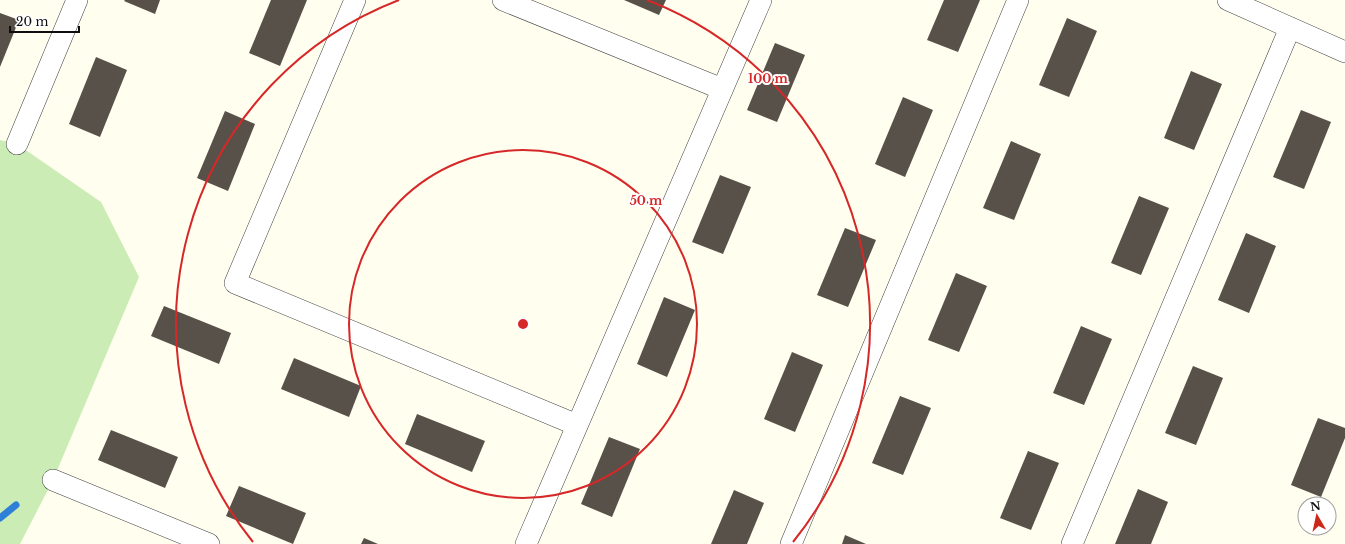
<svg xmlns="http://www.w3.org/2000/svg" width="1345" height="544" viewBox="0 0 1345 544" font-family="'Libre Baskerville',serif">
	<rect width="100%" height="100%" fill="#fffeef"/>
	<polygon fill="#cbedb5" points="0,140 17,144 101,202 139,277 53,480 20,544 0,544"/>
	<g fill="none" stroke-linecap="round" stroke-linejoin="round">
		<polyline stroke="#2f7fd9" stroke-width="7" points="0,518 16,505"/>
	</g>
	<g fill="#585149">
		<polygon points="125,0 160,0 155,14 124,1"/>
		<polygon points="271,0 307,0 280,66 249,53"/>
		<polygon points="624,0 666,0 659,15"/>
		<polygon points="944,0 980,0 958,52 927,40"/>
		<polygon points="0,13 19,20 0,67"/>
		<polygon points="1067,18 1097,31 1069,97 1039,85"/>
		<polygon points="775,43 805,55 777,122 747,110"/>
		<polygon points="96,57 127,70 100,137 69,124"/>
		<polygon points="1191,71 1222,84 1194,150 1164,138"/>
		<polygon points="903,97 933,110 905,177 875,164"/>
		<polygon points="1301,110 1331,122 1304,189 1273,177"/>
		<polygon points="225,111 255,124 228,191 197,178"/>
		<polygon points="1011,141 1041,154 1014,220 983,208"/>
		<polygon points="720,175 751,187 723,254 692,242"/>
		<polygon points="1139,196 1169,208 1141,275 1111,263"/>
		<polygon points="845,228 876,240 848,307 817,295"/>
		<polygon points="1246,233 1276,246 1249,313 1218,300"/>
		<polygon points="956,273 987,286 959,352 928,340"/>
		<polygon points="664,297 695,310 667,377 637,364"/>
		<polygon points="164,306 231,333 219,364 151,336"/>
		<polygon points="1081,326 1112,339 1084,405 1053,393"/>
		<polygon points="792,352 823,365 795,432 764,419"/>
		<polygon points="294,358 361,386 349,417 281,389"/>
		<polygon points="1193,366 1223,378 1196,445 1165,433"/>
		<polygon points="900,396 931,408 903,475 872,463"/>
		<polygon points="417,414 485,441 472,472 405,444"/>
		<polygon points="1318,418 1345,428 1345,438 1321,497 1291,485"/>
		<polygon points="111,430 178,457 165,488 98,460"/>
		<polygon points="609,437 640,449 612,517 581,504"/>
		<polygon points="1028,451 1059,463 1031,530 1000,518"/>
		<polygon points="239,486 306,513 293,544 226,516"/>
		<polygon points="1138,489 1168,502 1151,544 1115,544"/>
		<polygon points="734,490 764,503 747,544 711,544"/>
		<polygon points="845,535 866,544 842,544"/>
		<polygon points="364,538 378,544 361,544"/>
	</g>
	<g fill="none" stroke-linecap="round" stroke-linejoin="round">
		<defs>
			<g id="minor">
				<polyline points="355,0 235,283 577,425"/>
				<polyline points="503,0 722,89"/>
				<polyline points="1228,0 1345,52"/>
				<polyline points="17,144 77,0"/>
				<polyline points="53,480 209,544"/>
				<polyline points="526,544 761,0"/>
				<polyline points="791,544 1018,0"/>
				<polyline points="1072,544 1290,28"/>
			</g>
		</defs>
		<use href="#minor" stroke="#414141" stroke-width="22"/>
		<use href="#minor" stroke="#fff" stroke-width="21"/>
	</g>
	<g fill="none" stroke="#d62828" stroke-width="2">
		<circle cx="523" cy="324" r="174"/>
		<path d="M253 542A347 347 0 0 1 399 0M647 0A347 347 0 0 1 793 542"/>
	</g>
	<circle cx="523" cy="324" r="6" fill="#d62828" stroke="#fff" stroke-width="2"/>
	<g font-size="12" text-anchor="middle" font-weight="bold" fill="#d62828" stroke="#fff" stroke-width="4" stroke-linejoin="round" paint-order="stroke">
		<text x="768" y="83">100 m</text>
		<text x="646" y="205">50 m</text>
	</g>
	<g transform="translate(1317 516) rotate(351)"><circle r="19" fill="#ffffff" stroke="#9f9f9f"/>
	<path d="M0-3L7 15L0 10L-7 15Z" fill="#cb2819"/>
	<text y="-6" font-size="11" font-weight="bold" text-anchor="middle" fill="#0e0e0e">N</text>
	</g>
	<path d="M10 26v6h69v-6" fill="none" stroke="#0e0e0e" stroke-width="2"/>
	<text x="16" y="26" font-size="12" fill="#0e0e0e" stroke="#ffffff" stroke-width="3" paint-order="stroke">20 m</text>
</svg>
